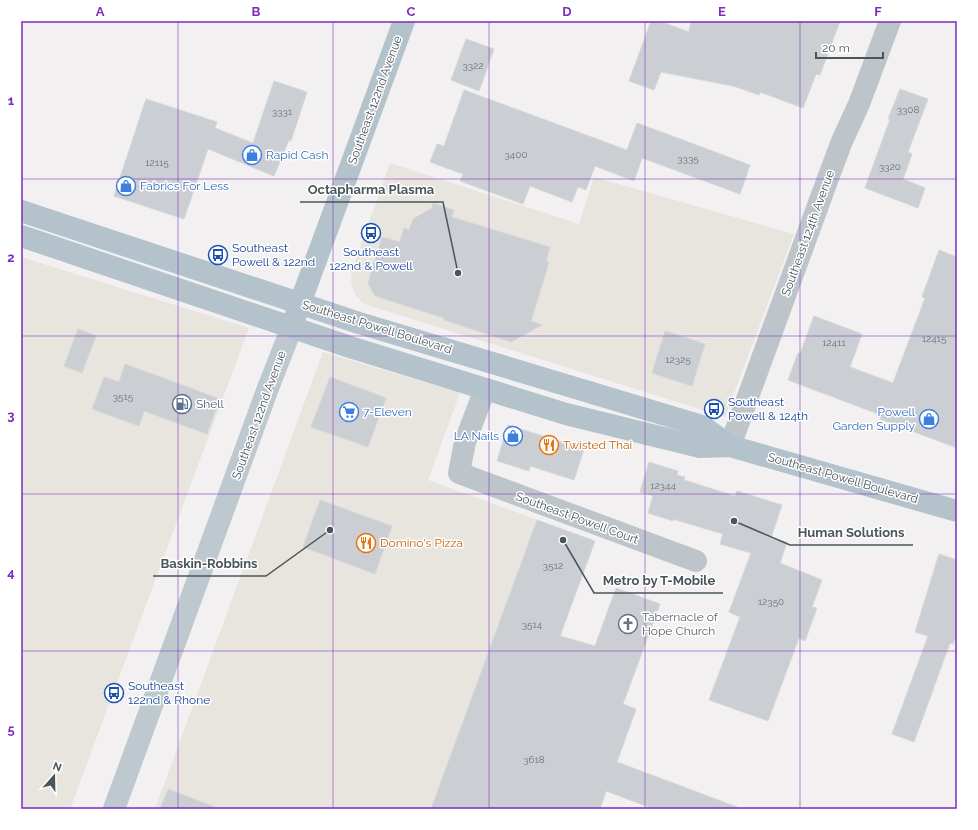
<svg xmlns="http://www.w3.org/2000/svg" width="978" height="830" viewBox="0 0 978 830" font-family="Raleway,sans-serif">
	<rect width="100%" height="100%" fill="#f2f0f0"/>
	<g fill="#e8e4de">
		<polygon points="390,163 579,224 594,177 794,234 725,417 364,304 356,296 351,282 352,270"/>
		<polygon points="21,257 249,328 70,809 21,809"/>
		<polygon points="323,352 460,393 428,480 595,541 546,676 636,709 600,809 155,809"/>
	</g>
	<g fill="#cbced2" stroke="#d5d7da">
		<polygon points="651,21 659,21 689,32 691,21 840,21 820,75 816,74 803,108 760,92 759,95 733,86 661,72 654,90 629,81"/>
		<polygon points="466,39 494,49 479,91 451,80"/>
		<polygon points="274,81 307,92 291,141 289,140 274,176 208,149 184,219 114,196 146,99 217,122 215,128 253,143"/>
		<polygon points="900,89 928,99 908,152 912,154 903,179 925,188 918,208 865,188 890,119 888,119"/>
		<polygon points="464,90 627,150 637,123 750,165 740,194 642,158 634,181 595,166 586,190 578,187 572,202 530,186 523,204 460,181 463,174 430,162 437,144 444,146"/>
		<polygon points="433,203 454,210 452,217 550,247 546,261 549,262 531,321 542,325 511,342 444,320 444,318 375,296 368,283 382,237 400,242 404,228 409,230 413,219 432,208"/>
		<polygon points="939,250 957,257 957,448 880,419 881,415 788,380 798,353 800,354 814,316 862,334 850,367 893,383 925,298 922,297"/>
		<polygon points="78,329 96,336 82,373 64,366"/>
		<polygon points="665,331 705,344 692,386 652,373"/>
		<polygon points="125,364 220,399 207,434 144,411 139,426 92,409 104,377 119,382"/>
		<polygon points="330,377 386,398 368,447 311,427"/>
		<polygon points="508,425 584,449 574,480 530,466 529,471 497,461"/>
		<polygon points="649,462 678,471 677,475 685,477 684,480 735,496 737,491 782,505 771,538 787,542 780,563 822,580 812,607 817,608 805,641 799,638 768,721 709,700 740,617 729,612 751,553 720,544 723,534 673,519 673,521 648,513 653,496 640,492"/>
		<polygon points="320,500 392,526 375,574 303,547"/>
		<polygon points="537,520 595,541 560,636 595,646 616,588 660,604 623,704 636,709 617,762 737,807 737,809 654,809 606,791 600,809 431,809"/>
		<polygon points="939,554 957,560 957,633 953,644 950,643 914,742 892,734 928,636 915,632"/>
		<polygon points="168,789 215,807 215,809 160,809"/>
	</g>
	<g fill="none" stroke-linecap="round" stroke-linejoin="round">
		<g stroke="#bdc5cb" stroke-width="22">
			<polyline points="485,389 465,442 459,473 696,561"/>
			<polyline points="730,446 827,181 842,141 859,104 890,21"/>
		</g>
		<polyline stroke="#bec8cf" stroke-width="22" points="114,809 268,388 292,327"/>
		<g stroke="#b3c2cb" stroke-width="22">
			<polyline points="21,211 359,323 702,426 730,446"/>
			<polyline points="21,236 350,347 566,414 700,447 730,446 957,511"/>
			<polyline points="295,317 404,21"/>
		</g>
	</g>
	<path fill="none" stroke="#7b2cbf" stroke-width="1" stroke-opacity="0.55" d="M178 21V809M333 21V809M489 21V809M645 21V809M800 21V809M21 179H957M21 336H957M21 494H957M21 651H957"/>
	<defs>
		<symbol id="shop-ring" viewBox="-11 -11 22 22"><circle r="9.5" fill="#fff" stroke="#3f7fe0" stroke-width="1.5"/><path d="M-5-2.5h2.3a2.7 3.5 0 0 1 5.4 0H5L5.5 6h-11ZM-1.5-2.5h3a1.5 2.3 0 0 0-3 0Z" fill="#3f7fe0"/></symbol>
		<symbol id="bus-ring" viewBox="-11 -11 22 22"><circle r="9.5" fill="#fff" stroke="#1a4fb4" stroke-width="1.5"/><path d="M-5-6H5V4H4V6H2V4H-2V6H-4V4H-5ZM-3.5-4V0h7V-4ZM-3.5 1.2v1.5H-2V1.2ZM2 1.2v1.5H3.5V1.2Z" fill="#1a4fb4"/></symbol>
		<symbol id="fuel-ring" viewBox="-11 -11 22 22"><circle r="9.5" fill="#fff" stroke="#5c6f8a" stroke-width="1.5"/><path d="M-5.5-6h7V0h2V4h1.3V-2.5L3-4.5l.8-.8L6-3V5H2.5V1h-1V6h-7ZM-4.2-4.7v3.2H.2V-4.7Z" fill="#5c6f8a"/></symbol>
		<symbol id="supermarket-ring" viewBox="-11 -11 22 22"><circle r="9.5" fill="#fff" stroke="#3f7fe0" stroke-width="1.5"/><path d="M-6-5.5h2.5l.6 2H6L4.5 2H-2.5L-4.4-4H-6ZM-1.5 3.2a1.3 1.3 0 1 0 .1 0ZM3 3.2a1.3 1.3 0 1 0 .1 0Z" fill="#3f7fe0"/></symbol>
		<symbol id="restaurant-ring" viewBox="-11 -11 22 22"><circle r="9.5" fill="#fff" stroke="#e8710a" stroke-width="1.5"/><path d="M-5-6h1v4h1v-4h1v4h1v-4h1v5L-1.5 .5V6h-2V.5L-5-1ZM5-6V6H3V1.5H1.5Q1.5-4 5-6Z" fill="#e8710a"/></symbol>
		<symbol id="church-ring" viewBox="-11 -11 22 22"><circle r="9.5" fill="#fff" stroke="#6b7280" stroke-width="1.5"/><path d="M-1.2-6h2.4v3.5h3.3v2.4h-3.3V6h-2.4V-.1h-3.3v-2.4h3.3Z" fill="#6b7280"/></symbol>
	</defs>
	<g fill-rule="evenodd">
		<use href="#shop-ring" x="241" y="144" width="22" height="22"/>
		<use href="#shop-ring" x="115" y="175" width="22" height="22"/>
		<use href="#bus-ring" x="360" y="222" width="22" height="22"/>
		<use href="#bus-ring" x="207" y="244" width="22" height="22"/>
		<use href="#fuel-ring" x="171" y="393" width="22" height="22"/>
		<use href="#bus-ring" x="703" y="398" width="22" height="22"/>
		<use href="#supermarket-ring" x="338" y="401" width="22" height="22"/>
		<use href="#shop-ring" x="918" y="408" width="22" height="22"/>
		<use href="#shop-ring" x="502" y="425" width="22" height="22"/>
		<use href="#restaurant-ring" x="538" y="434" width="22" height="22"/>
		<use href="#restaurant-ring" x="355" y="532" width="22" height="22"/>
		<use href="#church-ring" x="617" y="613" width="22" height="22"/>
		<use href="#bus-ring" x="103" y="682" width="22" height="22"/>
	</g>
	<g text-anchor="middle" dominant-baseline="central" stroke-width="3" stroke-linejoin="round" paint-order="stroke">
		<g font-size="10" fill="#6a7379">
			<text x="473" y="65">3322</text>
			<text x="908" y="109">3308</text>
			<text x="282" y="111">3331</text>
			<text x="516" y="154">3400</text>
			<text x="688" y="158">3335</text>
			<text x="157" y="162">12115</text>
			<text x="890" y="166">3320</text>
			<text x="934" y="338">12415</text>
			<text x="834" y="342">12411</text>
			<text x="678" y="359">12325</text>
			<text x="123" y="396">3515</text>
			<text x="663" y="485">12344</text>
			<text x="553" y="565">3512</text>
			<text x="771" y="601">12350</text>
			<text x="532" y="624">3514</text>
			<text x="534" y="759">3618</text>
		</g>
		<g font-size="12" fill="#4a555b" stroke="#fff">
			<text transform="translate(375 100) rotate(-70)">Southeast 122nd Avenue</text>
			<text transform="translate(808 233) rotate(-70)">Southeast 124th Avenue</text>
			<text transform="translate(377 327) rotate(17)">Southeast Powell Boulevard</text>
			<text transform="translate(259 415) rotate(-70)">Southeast 122nd Avenue</text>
			<text transform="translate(843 478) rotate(16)">Southeast Powell Boulevard</text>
			<text transform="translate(577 518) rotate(20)">Southeast Powell Court</text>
		</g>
		<g font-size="12" fill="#366cbe" stroke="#fff" text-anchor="start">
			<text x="266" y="155">Rapid Cash</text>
			<text x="140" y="186">Fabrics For Less</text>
			<text x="363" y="412">7-Eleven</text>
			<text x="915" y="412" text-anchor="end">Powell<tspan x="915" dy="14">Garden Supply</tspan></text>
			<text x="499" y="436" text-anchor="end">LA Nails</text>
		</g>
		<g font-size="12" fill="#164399" stroke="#fff" text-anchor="start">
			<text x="232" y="248">Southeast<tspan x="232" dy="14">Powell &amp; 122nd</tspan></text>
			<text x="371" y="252" text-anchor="middle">Southeast<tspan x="371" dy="14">122nd &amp; Powell</tspan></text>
			<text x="728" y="402">Southeast<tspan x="728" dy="14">Powell &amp; 124th</tspan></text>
			<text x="128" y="686">Southeast<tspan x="128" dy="14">122nd &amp; Rhone</tspan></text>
		</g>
		<g font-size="12" fill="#4e5e75" stroke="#fff" text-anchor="start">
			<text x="196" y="404">Shell</text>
		</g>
		<g font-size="12" fill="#c56008" stroke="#fff" text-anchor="start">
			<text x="563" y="445">Twisted Thai</text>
			<text x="380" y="543">Domino's Pizza</text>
		</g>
		<g font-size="12" fill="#5b616d" stroke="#fff" text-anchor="start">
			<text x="642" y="617">Tabernacle of<tspan x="642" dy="14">Hope Church</tspan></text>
		</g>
	</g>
	<path fill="none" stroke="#4a555b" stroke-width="1.5" d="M458 273L443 202H300M734 521L790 545H913M330 530L266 576H153M563 540L594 593H723"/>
	<g fill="#4a555b" stroke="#fff" stroke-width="1.5">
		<circle cx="458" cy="273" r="4"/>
		<circle cx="734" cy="521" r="4"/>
		<circle cx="330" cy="530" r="4"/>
		<circle cx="563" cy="540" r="4"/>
	</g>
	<g font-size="13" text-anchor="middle" font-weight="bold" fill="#4a555b" stroke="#fff" stroke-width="3" stroke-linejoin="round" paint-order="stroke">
		<text x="371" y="194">Octapharma Plasma</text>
		<text x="851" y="537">Human Solutions</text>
		<text x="209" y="568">Baskin-Robbins</text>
		<text x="659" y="585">Metro by T-Mobile</text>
	</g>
	<rect width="978" height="830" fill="none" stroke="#ffffff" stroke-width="44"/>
	<g transform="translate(54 776) rotate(20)" stroke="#ffffff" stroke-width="3" paint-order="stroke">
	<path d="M0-3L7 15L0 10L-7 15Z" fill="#4a555b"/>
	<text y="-6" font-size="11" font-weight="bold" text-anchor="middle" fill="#4a555b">N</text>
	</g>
	<path d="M816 52v6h67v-6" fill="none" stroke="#4a555b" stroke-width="2"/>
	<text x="822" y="52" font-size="12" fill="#4a555b" stroke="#ffffff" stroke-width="3" paint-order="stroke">20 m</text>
	<rect x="22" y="22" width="934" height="786" fill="none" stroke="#7b2cbf" stroke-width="1.5"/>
	<g font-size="13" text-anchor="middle" font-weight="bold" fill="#7b2cbf">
		<text x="100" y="16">A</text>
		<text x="256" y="16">B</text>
		<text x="411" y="16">C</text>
		<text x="567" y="16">D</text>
		<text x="722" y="16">E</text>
		<text x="878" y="16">F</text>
		<text x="11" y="105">1</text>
		<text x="11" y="262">2</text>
		<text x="11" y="420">3</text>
		<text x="11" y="577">4</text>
		<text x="11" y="734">5</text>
	</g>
</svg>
